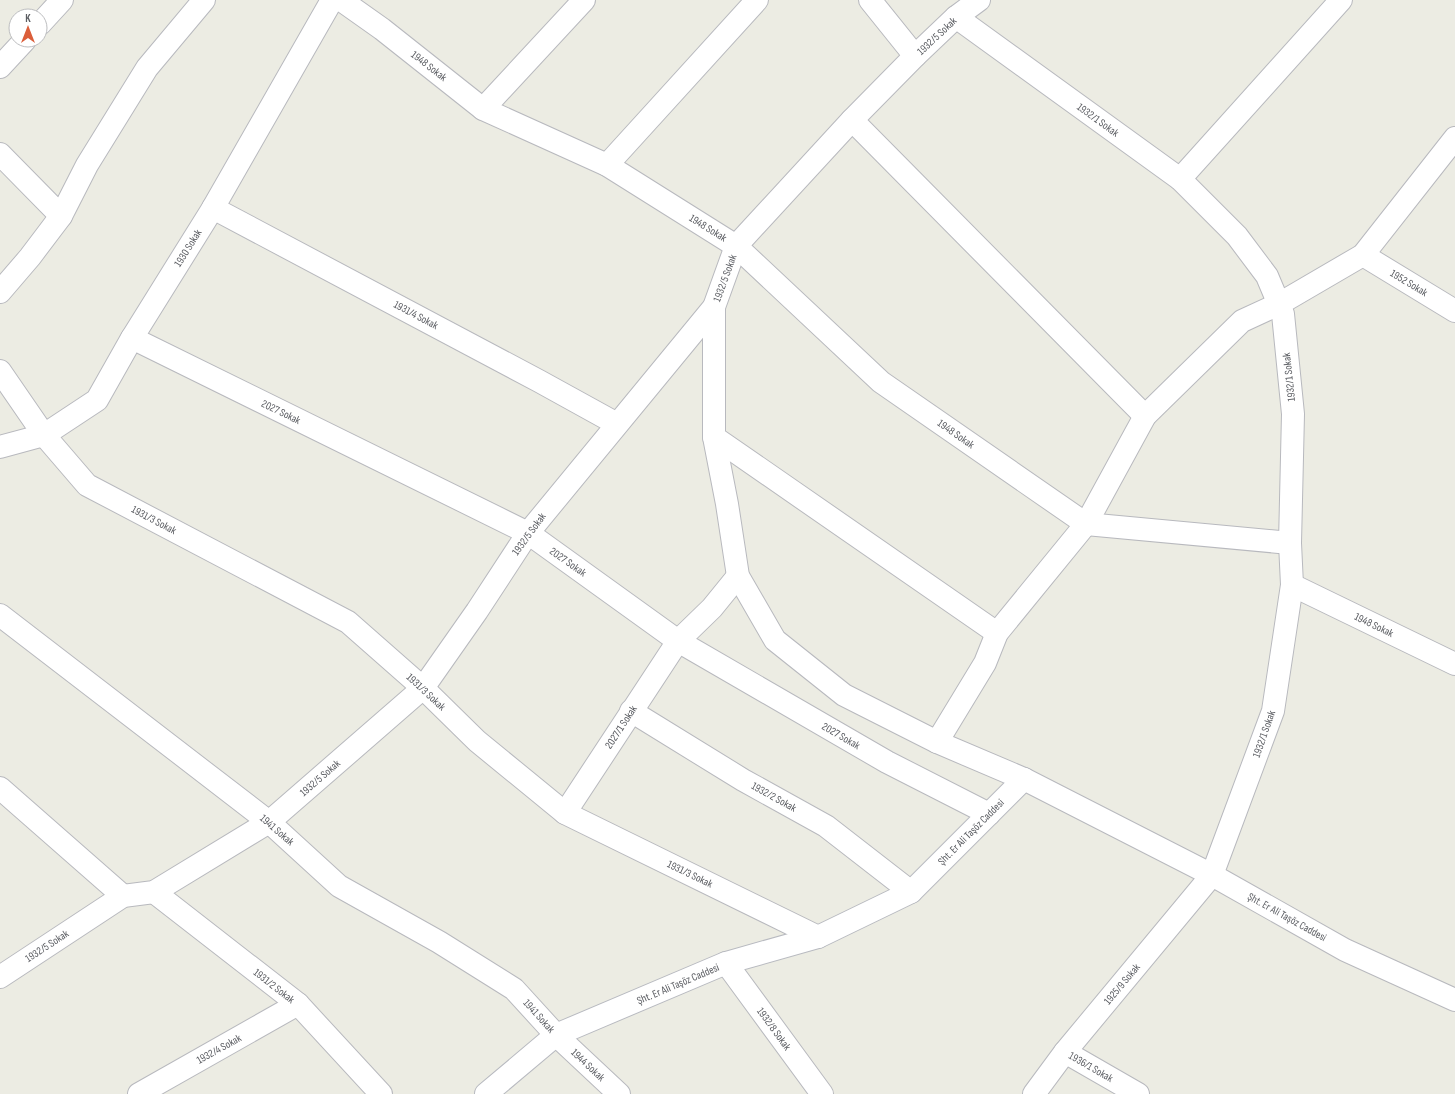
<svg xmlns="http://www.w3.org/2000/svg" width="1455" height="1094" viewBox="0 0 1455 1094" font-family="'Sofia Sans Condensed',sans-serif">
	<rect width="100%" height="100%" fill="#ecece3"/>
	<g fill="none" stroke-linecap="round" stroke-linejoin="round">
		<defs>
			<g id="minor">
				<polyline points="341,0 382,29 483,109 607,165 736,246 881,382 1086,524 1290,543"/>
				<polyline points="870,0 915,56"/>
				<polyline points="956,17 1180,179 1237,236 1267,276 1283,314 1293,414 1290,543 1292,585 1273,711 1212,875 1065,1052 1034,1094"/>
				<polyline points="40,24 62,0"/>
				<polyline points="0,67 25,40"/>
				<polyline points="483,109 584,0"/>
				<polyline points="852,120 1145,416"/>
				<polyline points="0,154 61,216"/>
				<polyline points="607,165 757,0"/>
				<polyline points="1180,179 1341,0"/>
				<polyline points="213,208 539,381 617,424"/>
				<polyline points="1363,255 1455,311"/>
				<polyline points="0,292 30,257 61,216 87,165 147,68 204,0"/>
				<polyline points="714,307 714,437 727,504 738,576 775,640 844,695 937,742 1024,779"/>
				<polyline points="132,338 528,533 678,641 887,762 989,814"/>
				<polyline points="0,371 44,435 87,485 348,622 423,688 477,741 565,813 818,937"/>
				<polyline points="714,437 997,633"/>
				<polyline points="1292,585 1455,664"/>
				<polyline points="0,615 269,822 339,886 439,942 514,989 556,1035 619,1094"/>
				<polyline points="631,711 743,780 826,826 911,892"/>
				<polyline points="937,742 985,663 997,633 1086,524 1145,416 1242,321 1279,304 1363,255 1455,138"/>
				<polyline points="0,788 123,896"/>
				<polyline points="565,813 678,641 712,608 738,576"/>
				<polyline points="154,892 298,1004 381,1094"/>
				<polyline points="726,963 822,1094"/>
				<polyline points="0,977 123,896 154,892 269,822 423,688 477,611 528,533 714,307 736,246 852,120 915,56 956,17 979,0"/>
				<polyline points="1065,1052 1138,1094"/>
				<polyline points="139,1094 298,1004"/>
			</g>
			<g id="tertiary">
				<polyline points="0,447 44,435 97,400 132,338 213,208 332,0"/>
				<polyline points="1024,779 1212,875 1345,950 1455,1000"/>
			</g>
			<polyline id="secondary" points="486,1094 556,1035 726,963 818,937 911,892 1024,779"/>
		</defs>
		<use href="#minor" stroke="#b8b9be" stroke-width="24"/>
		<use href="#tertiary" stroke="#b8b9be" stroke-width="24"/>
		<use href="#secondary" stroke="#b8bac0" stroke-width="24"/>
		<use href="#minor" stroke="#fff" stroke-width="22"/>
		<use href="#tertiary" stroke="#fff" stroke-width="22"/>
		<use href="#secondary" stroke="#fff" stroke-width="22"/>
	</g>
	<g text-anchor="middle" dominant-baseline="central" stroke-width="4" stroke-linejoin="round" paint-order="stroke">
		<g font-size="11" fill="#5b5d62" stroke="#fff">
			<text transform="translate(937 36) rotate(-43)">1932/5 Sokak</text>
			<text transform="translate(429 66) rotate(38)">1948 Sokak</text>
			<text transform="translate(1098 120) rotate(36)">1932/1 Sokak</text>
			<text transform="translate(708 228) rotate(32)">1948 Sokak</text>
			<text transform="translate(188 248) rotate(-58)">1930 Sokak</text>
			<text transform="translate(725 278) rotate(-70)">1932/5 Sokak</text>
			<text transform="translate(1409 283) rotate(31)">1952 Sokak</text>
			<text transform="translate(416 315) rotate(28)">1931/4 Sokak</text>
			<text transform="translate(1289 377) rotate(-96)">1932/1 Sokak</text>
			<text transform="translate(281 412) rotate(26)">2027 Sokak</text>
			<text transform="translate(956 434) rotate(35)">1948 Sokak</text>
			<text transform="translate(154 520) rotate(28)">1931/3 Sokak</text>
			<text transform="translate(529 534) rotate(-54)">1932/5 Sokak</text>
			<text transform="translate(568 562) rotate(35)">2027 Sokak</text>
			<text transform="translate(1374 625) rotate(26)">1948 Sokak</text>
			<text transform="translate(426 692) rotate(43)">1931/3 Sokak</text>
			<text transform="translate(621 727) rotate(-57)">2027/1 Sokak</text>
			<text transform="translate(1264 734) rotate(-71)">1932/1 Sokak</text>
			<text transform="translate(841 736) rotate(30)">2027 Sokak</text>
			<text transform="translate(320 778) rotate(-41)">1932/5 Sokak</text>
			<text transform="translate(774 797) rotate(29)">1932/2 Sokak</text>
			<text transform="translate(277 830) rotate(41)">1941 Sokak</text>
			<text transform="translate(971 832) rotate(-45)">Şht. Er Ali Taşöz Caddesi</text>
			<text transform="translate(690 874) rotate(26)">1931/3 Sokak</text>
			<text transform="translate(1287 917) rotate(29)">Şht. Er Ali Taşöz Caddesi</text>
			<text transform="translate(47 946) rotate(-33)">1932/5 Sokak</text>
			<text transform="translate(678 984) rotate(-23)">Şht. Er Ali Taşöz Caddesi</text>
			<text transform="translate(1122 984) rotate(-50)">1925/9 Sokak</text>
			<text transform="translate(274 986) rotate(38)">1931/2 Sokak</text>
			<text transform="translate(539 1016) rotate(48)">1941 Sokak</text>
			<text transform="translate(774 1029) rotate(54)">1932/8 Sokak</text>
			<text transform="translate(219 1049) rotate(-29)">1932/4 Sokak</text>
			<text transform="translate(588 1065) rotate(43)">1944 Sokak</text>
			<text transform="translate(1091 1067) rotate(30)">1936/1 Sokak</text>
		</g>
	</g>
	<g transform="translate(28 28)"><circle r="19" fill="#ffffff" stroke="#bdbec0"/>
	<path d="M0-3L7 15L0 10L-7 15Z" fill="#db5e3a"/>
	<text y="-6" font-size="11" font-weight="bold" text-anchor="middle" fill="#5b5d62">K</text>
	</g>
</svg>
